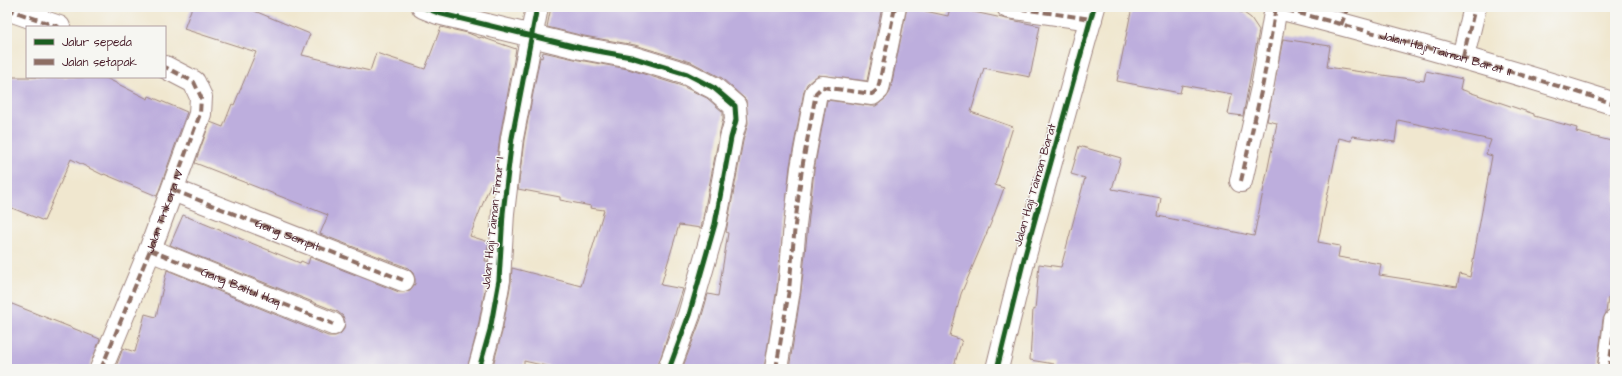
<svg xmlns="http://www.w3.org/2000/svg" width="1622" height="376" viewBox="0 0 1622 376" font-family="'Architects Daughter',sans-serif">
	<rect width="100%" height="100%" fill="#f6f6f2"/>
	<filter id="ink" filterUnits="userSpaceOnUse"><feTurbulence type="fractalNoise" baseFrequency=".025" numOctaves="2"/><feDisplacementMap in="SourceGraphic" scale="8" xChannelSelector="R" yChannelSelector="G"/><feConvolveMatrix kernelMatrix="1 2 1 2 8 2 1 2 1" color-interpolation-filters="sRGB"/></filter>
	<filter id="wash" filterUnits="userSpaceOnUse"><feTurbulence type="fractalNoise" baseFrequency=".012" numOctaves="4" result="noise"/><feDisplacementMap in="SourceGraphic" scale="16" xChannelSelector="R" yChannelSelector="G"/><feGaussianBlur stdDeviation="0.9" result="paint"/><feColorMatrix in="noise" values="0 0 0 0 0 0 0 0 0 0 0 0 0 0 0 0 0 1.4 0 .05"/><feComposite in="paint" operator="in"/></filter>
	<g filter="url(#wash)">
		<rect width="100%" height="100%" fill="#f0e7cf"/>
		<g id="blocks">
			<g fill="#bdaedd" fill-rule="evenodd">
				<polygon points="192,7 245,7 310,34 302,55 370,71 376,53 425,69 441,27 468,33 480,38 481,37 516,49 500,136 494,184 491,183 470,236 489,242 485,261 488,261 487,279 478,327 467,369 115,369 123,348 135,352 145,314 156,317 167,270 328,336 335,336 340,334 344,329 345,322 343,316 338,312 170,245 183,215 300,263 301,261 308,264 310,257 399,292 404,292 410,290 415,284 415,279 413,273 408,268 320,234 328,215 195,163 210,122 223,127 232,104 234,105 256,52 184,29"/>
				<polygon points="551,7 882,7 867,81 818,75 807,84 804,91 790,166 777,288 764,369 682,369 701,319 708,294 718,296 728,233 726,232 743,141 748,123 746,100 722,78 691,62 635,45 584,36 547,27"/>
				<polygon points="907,7 948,16 950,7 1040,26 1030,77 984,68 971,112 1013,127 995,185 1004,188 991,223 961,294 950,336 962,340 953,369 789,369 801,291 814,170 827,100 871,106 876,106 886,98 890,92"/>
				<polygon points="1132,7 1222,7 1244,13 1251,18 1259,30 1243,116 1228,114 1232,94 1182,85 1180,93 1117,81"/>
				<path d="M1283 39 1330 46 1327 67 1424 81 1426 71 1462 79 1460 89 1534 114V116L1577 128 1576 132 1615 142V276L1611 299 1608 298 1606 313 1603 319 1597 369H1053L1054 364 1030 360 1033 309 1035 310 1039 264 1061 267 1085 178 1071 174 1079 146 1121 158 1112 189 1161 198 1158 216 1254 236 1277 123 1267 121ZM1398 120 1491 140 1486 154 1492 156 1470 277 1460 274 1457 287 1379 275 1381 264 1338 257 1340 246 1318 242 1339 138 1351 141 1352 136 1395 142Z"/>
				<polygon points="543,52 579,60 628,69 682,86 707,98 723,112 723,119 719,136 701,228 679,225 661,285 683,289 657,369 559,369 524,361 524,369 492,369 502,332 511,282 512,268 581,286 604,210 590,208 591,206 560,200 560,197 518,189 524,140 540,57 542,58"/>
				<polygon points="7,77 104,77 148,99 149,96 187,112 157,196 104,174 103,175 71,159 44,221 7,206"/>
				<polygon points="7,302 100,339 89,369 7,369"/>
			</g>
		</g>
	</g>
	<g filter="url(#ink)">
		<use href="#blocks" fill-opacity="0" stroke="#9d837d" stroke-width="1"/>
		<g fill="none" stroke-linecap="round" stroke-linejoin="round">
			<defs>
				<g id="minor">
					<polyline points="423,7 438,13 581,48 631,57 687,74 714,88 735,106 736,120 731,138 715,224 689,315 669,369"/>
					<polyline points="1008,7 1091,19"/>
					<path d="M1275 7C1389 36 1503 68 1615 104"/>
					<polyline points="7,9 59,27"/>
					<polyline points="1463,57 1475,7"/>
					<polyline points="1241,181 1263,83 1276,7"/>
					<polyline points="173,190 403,280"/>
					<polyline points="150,250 333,324"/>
					<polyline points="101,369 150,250 200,114 201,97 194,82 165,67"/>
					<polyline points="479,369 490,330 499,280 503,213 512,138 537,7"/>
					<polyline points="776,369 789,290 795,225 802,168 816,93 822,87 872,94 878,89 895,7"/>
					<polyline points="997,369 1024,259 1094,7"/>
					<polyline points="1609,369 1615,321"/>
				</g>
			</defs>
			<use href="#minor" stroke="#9d837d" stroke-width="24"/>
			<use href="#minor" stroke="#fff" stroke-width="22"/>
			<g stroke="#8d6e63" stroke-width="4" stroke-dasharray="8 4" stroke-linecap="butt">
				<polyline points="1008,7 1091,19"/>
				<path id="s1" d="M1275 7C1389 36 1503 68 1615 104"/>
				<polyline points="7,9 59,27"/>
				<polyline points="1341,25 1348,7"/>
				<polyline points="1463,57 1475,7"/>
				<polyline points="1241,181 1263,83 1276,7"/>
				<path id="s2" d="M173 190 403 280"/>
				<path id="s3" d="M150 250 333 324"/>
				<path id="s4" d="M101 369 150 250 200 114 201 97 194 82 165 67"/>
				<polyline points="776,369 789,290 795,225 802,168 816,93 822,87 872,94 878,89 895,7"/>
				<polyline points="1609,369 1615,321"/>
			</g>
			<defs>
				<g id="cycleway">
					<polyline points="423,7 438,13 581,48 631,57 687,74 714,88 735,106 736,120 731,138 715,224 689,315 669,369"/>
					<polyline points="479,369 490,330 499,280 503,213 512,138 537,7"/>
					<polyline points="997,369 1024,259 1094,7"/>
				</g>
			</defs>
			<use href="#cycleway" stroke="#f6f6f2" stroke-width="8"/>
			<use href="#cycleway" stroke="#1b5e20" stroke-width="5"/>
		</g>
	</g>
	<g text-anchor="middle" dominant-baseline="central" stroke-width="3" stroke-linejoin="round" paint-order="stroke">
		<g font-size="12" fill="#4a1f2b" stroke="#f6f6f2">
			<text stroke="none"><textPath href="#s1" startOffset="177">Jalan Haji Taiman Barat II</textPath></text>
			<text transform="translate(1035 185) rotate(-74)">Jalan Haji Taiman Barat</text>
			<text stroke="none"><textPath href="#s4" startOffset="170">Jalan Trikora IV</textPath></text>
			<text transform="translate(493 223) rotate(-84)">Jalan Haji Taiman Timur I</text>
			<text stroke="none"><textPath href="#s2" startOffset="123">Gang Sempit</textPath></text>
			<text stroke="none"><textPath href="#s3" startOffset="98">Gang Baitul Haq</textPath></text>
		</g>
	</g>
	<rect width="1622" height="376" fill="none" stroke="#f6f6f2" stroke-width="24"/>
	<rect x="26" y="26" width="140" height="52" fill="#f6f6f2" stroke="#b1a0a2"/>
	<rect x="34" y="39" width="20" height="6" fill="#1b5e20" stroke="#b1a0a2"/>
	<text x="62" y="46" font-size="12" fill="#4a1f2b">Jalur sepeda</text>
	<rect x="34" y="59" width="20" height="6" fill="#8d6e63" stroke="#b1a0a2"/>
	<text x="62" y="66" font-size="12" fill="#4a1f2b">Jalan setapak</text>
</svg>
